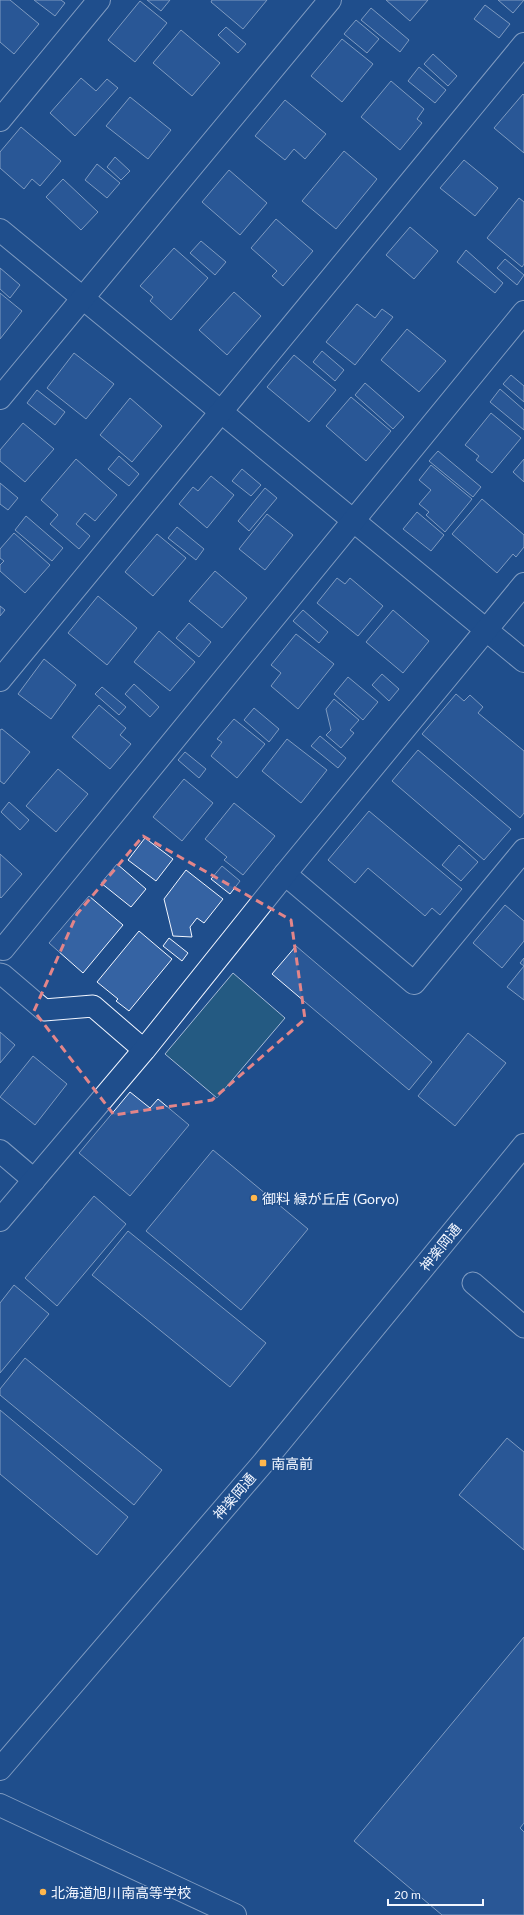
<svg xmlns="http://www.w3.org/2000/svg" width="524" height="1915" viewBox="0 0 524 1915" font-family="Lato,'Noto Sans JP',sans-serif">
	<rect width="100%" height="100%" fill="#1f4e8c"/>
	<polygon fill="#245a82" stroke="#a8bbd7" points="233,973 285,1018 217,1098 165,1054"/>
	<g fill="#3563a3" stroke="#f2f6ff">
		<polygon points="0,0 10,0 39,24 14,54 0,42"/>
		<polygon points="34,0 61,0 65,3 55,16"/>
		<polygon points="147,0 170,0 161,11"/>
		<polygon points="212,0 267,0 243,29 211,2"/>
		<polygon points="386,0 428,0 410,21"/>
		<polygon points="498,0 524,0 513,13"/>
		<polygon points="140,1 167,23 135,62 108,40"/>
		<polygon points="485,5 510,24 499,38 474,19"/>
		<polygon points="371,8 409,40 400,52 361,20"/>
		<polygon points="356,20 379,39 367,53 344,34"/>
		<polygon points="226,27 246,44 238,53 218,35"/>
		<polygon points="181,30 220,63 192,96 153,63"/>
		<polygon points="342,39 373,64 342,102 311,76"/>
		<polygon points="433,54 457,76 448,86 424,64"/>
		<polygon points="419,67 446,90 435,103 408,81"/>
		<polygon points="81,78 96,91 107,79 118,88 75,136 50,113"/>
		<polygon points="391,81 424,109 417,119 422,123 400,150 361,117"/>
		<polygon points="523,94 524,95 524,153 494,128"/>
		<polygon points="130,97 171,130 148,159 106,126"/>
		<polygon points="285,100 326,134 305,159 294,149 285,160 255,136"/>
		<polygon points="21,127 61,161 40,186 32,179 24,189 0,168 0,152"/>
		<polygon points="344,151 377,179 336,229 302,201"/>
		<polygon points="115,157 130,171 121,180 107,167"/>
		<polygon points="464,160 498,188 475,216 440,188"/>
		<polygon points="97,164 120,183 107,198 85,180"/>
		<polygon points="229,170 267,203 240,235 202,202"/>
		<polygon points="63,179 98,212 81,230 46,197"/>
		<polygon points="519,198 524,202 524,264 522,267 487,238"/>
		<polygon points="276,219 313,251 283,286 272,276 277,271 251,248"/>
		<polygon points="410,227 438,251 414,279 386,255"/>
		<polygon points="201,241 226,262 215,275 190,253"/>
		<polygon points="174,248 208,278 171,320 150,301 153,297 140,286"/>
		<polygon points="466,250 503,283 495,293 457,262"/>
		<polygon points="505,259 524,275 517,285 497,268"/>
		<polygon points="0,268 20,285 10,298 0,289"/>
		<polygon points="234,292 261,316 227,355 199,330"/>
		<polygon points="0,293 22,311 0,339"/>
		<polygon points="357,304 375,318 382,309 393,317 355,365 326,342"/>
		<polygon points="407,329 446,361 419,392 381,360"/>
		<polygon points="322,351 344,370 335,381 313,362"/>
		<polygon points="74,353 114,384 86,419 47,388"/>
		<polygon points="294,355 336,390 309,422 267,387"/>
		<polygon points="511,375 524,386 524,402 503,384"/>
		<polygon points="365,383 404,417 393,429 355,395"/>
		<polygon points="500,389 524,410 524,430 490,402"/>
		<polygon points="37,390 65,412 55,425 27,403"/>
		<polygon points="351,397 391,431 366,461 326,426"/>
		<polygon points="130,398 162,426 132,462 100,435"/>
		<polygon points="491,413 521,438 492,473 476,460 479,456 465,445"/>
		<polygon points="23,423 54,449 25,482 0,461 0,450"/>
		<polygon points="438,451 481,487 473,497 429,461"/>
		<polygon points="119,456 139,474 129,486 108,469"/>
		<polygon points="76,459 117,495 95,521 85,513 76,524 90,536 79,549 50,524 58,515 41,500"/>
		<polygon points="524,459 524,482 513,472"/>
		<polygon points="431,465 472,499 445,532 426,515 429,512 419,504 431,490 419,480"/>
		<polygon points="242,469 261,485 251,496 232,481"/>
		<polygon points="211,476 234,495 207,528 179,504 193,487 198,491"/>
		<polygon points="0,483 18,498 8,510 0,504"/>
		<polygon points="265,488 277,498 249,531 238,521"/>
		<polygon points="482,499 524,535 524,547 516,557 513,554 497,573 452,534"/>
		<polygon points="417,512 444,535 431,551 403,529"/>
		<polygon points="267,514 293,535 265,570 239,549"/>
		<polygon points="26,516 63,548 52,561 15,530"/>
		<polygon points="177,527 204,549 196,560 168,538"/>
		<polygon points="14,533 50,565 25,593 0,571 0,565 4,561 0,558 0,549"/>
		<polygon points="157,534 186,558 153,596 125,572"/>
		<polygon points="215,571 247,598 222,628 189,601"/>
		<polygon points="337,578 345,584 350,578 383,606 358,636 317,603"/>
		<polygon points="98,596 137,628 107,665 68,633"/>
		<polygon points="0,606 5,610 0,616"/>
		<polygon points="303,610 328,632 319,643 293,621"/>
		<polygon points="393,610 429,641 403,673 366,642"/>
		<polygon points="189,623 211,642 199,657 176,638"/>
		<polygon points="159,631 195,662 170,691 134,662"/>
		<polygon points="296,634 334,664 298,709 271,686 281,673 271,665"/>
		<polygon points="44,659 76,685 51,719 18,694"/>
		<polygon points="382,674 399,689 389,701 372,685"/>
		<polygon points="348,677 378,702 363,720 334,694"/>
		<polygon points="134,684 159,707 150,717 125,694"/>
		<polygon points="102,687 126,707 119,715 95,694"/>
		<polygon points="456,694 464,701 470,695 483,707 478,713 524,751 524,813 520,818 422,734"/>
		<polygon points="334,699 359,720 350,730 354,733 341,748 326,735 331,730 326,709"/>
		<polygon points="99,705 126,728 120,735 131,744 110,769 72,737"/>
		<polygon points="254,708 279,729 269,742 244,720"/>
		<polygon points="234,719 265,744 237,778 211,756 222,742 217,739"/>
		<polygon points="2,729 30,752 4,784 0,781 0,730"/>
		<polygon points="320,736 346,758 338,768 311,746"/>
		<polygon points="287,739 327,770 301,803 262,771"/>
		<polygon points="418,750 511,829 484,860 392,781"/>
		<polygon points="185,752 206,769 199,778 178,760"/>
		<polygon points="58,769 88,794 56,832 26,806"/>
		<polygon points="184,779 213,803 182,841 153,817"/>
		<polygon points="9,802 29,820 20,830 1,812"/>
		<polygon points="234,803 275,836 243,875 224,860 227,857 205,839"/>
		<polygon points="369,811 462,889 440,915 432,908 425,916 368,868 355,883 328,860"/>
		<polygon points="145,838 173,859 156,881 128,860"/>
		<polygon points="459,845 478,862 461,881 442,865"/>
		<polygon points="0,854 22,874 1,898 0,897"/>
		<polygon points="117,864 146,889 131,907 101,883"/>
		<polygon points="222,866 240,881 230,894 211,879"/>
		<polygon points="186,870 223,899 204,923 197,918 190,927 192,937 173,936 164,899"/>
		<polygon points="89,896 123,925 83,973 49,943"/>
		<polygon points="505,905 524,921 524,941 502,968 473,943"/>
		<polygon points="139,931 172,959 129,1011 116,1001 118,999 97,982"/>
		<polygon points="169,938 188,953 182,961 163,946"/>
		<polygon points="296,946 432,1062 409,1090 272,974"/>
		<polygon points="524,958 524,1000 507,987 524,966 520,963"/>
		<polygon points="0,1032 15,1045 0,1063"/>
		<polygon points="468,1033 506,1063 455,1126 418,1096"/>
		<polygon points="33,1056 67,1084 35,1125 0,1097"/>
		<polygon points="130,1092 150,1108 158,1099 189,1125 130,1196 79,1153"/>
		<polygon points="213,1150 308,1229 241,1310 146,1231"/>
		<polygon points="94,1196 126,1224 57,1306 25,1278"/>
		<polygon points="128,1231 266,1343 230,1387 92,1275"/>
		<polygon points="14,1285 49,1314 0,1373 0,1303"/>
		<polygon points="25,1358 162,1470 134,1505 0,1395 0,1389"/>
		<polygon points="0,1410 128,1517 97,1555 0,1474"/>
		<polygon points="507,1438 524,1452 524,1550 459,1495"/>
		<polygon points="524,1637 524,1823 520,1828 524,1832 524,1915 442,1915 354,1841"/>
	</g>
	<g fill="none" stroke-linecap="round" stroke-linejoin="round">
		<defs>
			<g id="pedestrian">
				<polyline points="0,974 3,975 44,1010 93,1006 144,1050"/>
				<polyline points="473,1283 524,1327"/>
			</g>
			<g id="minor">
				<polyline points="0,120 99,0"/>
				<polyline points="0,230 524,661"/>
				<polyline points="0,398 330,0"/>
				<polyline points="0,680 524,44"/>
				<polyline points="285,874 414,983 524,850"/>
				<polyline points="0,946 3,949 524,312"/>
				<polyline points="0,1151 34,1180"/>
				<polyline points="0,1220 144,1050 285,874 524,584"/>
			</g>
			<g id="tertiary">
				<polyline points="0,1769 263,1463 524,1145"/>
				<polyline points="0,1805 235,1915"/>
			</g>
		</defs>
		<use href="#pedestrian" stroke="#f2f6ff" stroke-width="23"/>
		<use href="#minor" stroke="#f2f6ff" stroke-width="24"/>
		<use href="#tertiary" stroke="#f2f6ff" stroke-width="24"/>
		<use href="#pedestrian" stroke="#1f4e8c" stroke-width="21"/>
		<use href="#minor" stroke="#1f4e8c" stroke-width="22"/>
		<use href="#tertiary" stroke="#1f4e8c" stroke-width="22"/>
	</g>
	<path d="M0 0H524V1915H0ZM143 836 291 920 305 1019 212 1100 114 1115 34 1011 77 914Z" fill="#1f4e8c" fill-opacity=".55" fill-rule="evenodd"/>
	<path fill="none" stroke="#e38589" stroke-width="3" stroke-dasharray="8 5" stroke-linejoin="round" d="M143 836 291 920 305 1019 212 1100 114 1115 34 1011 77 914Z"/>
	<g fill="#ffb74d" stroke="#1f4e8c" stroke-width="1.5">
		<circle cx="254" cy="1198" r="4"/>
		<rect x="259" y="1459" width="8" height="8" rx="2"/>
		<circle cx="43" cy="1892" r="4"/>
	</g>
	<g text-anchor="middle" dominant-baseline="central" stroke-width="3" stroke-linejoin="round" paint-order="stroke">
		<g font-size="14" fill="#f2f6ff" stroke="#1f4e8c" text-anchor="start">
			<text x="262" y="1198">御料 緑が丘店 (Goryo)</text>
			<text x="271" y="1463">南高前</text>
			<text x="51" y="1892">北海道旭川南高等学校</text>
		</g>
		<g font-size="14" fill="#f2f6ff" stroke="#1f4e8c">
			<text transform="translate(440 1247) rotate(-51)">神楽岡通</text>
			<text transform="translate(234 1496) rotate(-49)">神楽岡通</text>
		</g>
	</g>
	<path d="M388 1899v6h95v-6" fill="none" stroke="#f2f6ff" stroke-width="2"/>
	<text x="394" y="1899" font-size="12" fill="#f2f6ff" stroke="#1f4e8c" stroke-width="3" paint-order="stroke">20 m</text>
</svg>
